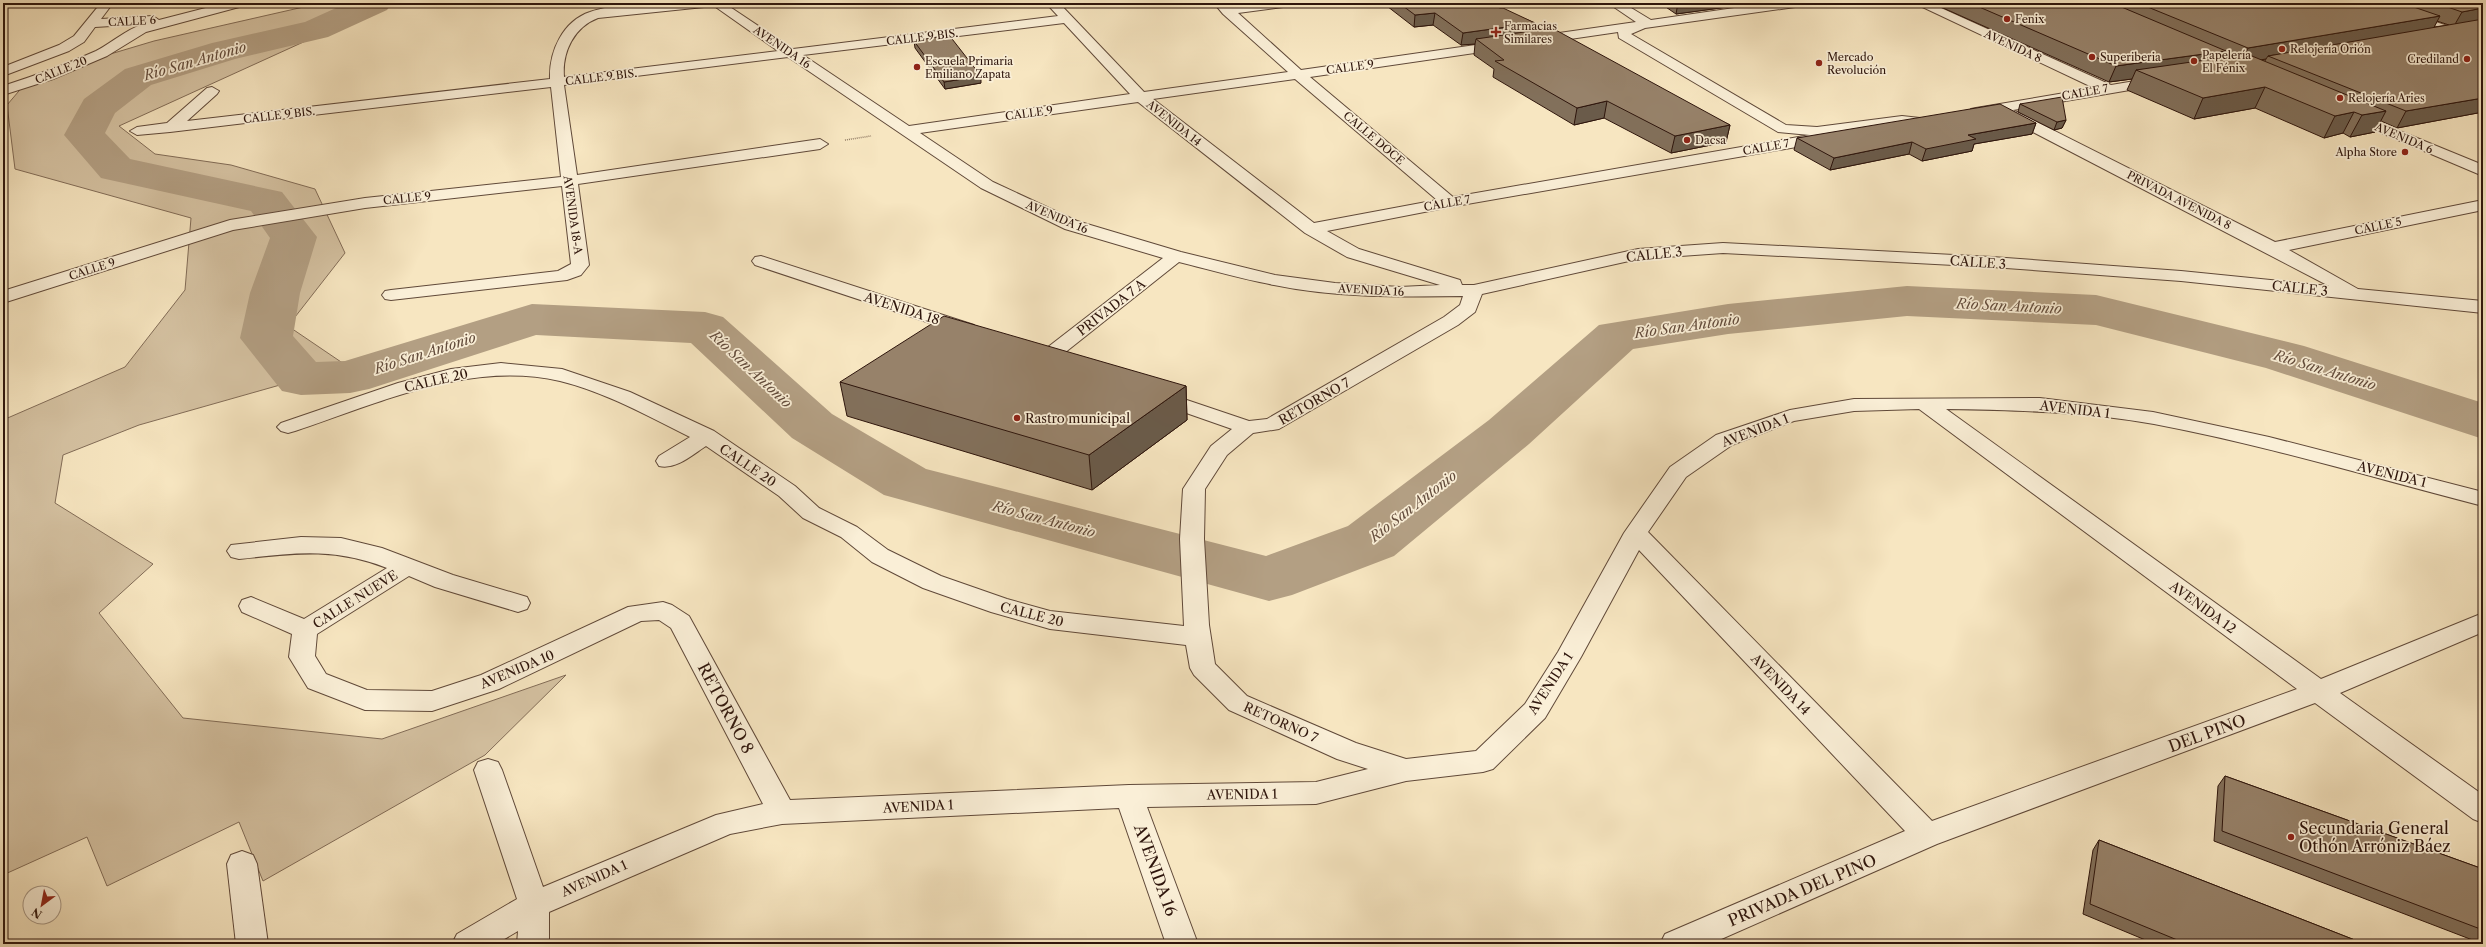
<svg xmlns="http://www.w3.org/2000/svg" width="2486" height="947" viewBox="0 0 2486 947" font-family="'Libre Caslon Text',serif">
	<rect width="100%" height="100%" fill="#f7e6c1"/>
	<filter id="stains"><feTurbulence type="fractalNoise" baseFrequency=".005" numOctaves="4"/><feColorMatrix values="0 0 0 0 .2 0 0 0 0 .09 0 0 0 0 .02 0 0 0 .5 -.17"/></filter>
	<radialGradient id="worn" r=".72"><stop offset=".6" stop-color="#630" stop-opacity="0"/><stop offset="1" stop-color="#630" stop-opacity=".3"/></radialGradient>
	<polygon fill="#d5c2a2" stroke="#826c57" points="321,3 389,3 119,126 155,154 231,165 315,189 345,253 288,326 347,366 139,425 63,455 55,503 153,564 99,613 183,718 382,739 566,675 485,755 263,881 239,822 107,886 87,837 3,875 3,420 125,367 185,290 191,218 15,169 7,105 30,78 154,41"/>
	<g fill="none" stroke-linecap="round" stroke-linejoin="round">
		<polygon fill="#b39f83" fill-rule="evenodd" points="347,3 392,3 387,10 328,37 235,59 151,85 115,113 105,133 130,159 282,192 317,237 300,293 293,336 316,362 345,361 532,304 705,312 723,317 832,414 926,469 1266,556 1348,526 1489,420 1599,325 1728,304 1907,286 2096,295 2304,346 2483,403 2483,439 2266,368 2096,325 1907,316 1728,334 1633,349 1529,444 1394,556 1292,595 1269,601 884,495 792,438 691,343 536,335 369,389 350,393 301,395 282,391 240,338 250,293 270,238 251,211 101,178 64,135 84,99 125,69 212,43 305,22"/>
		<defs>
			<g id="minor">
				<path d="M101 3H113L101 19 153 16 159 20 225 3H245L243 6 146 32 107 56 53 79 3 95V86C34 76 65 65 96 51 112 43 126 29 144 24L95 27 84 42 69 51 3 76V67L59 45 74 36Z"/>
				<path d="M668 3H724L793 49 1058 16 1046 3H1059L1144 92 1288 72 1223 14 1214 3H1227L1231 7 1257 3H1289L1283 7 1238 13 1301 70 1636 22 1608 3H1623L1651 20 1769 3H1801L1795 7 1645 28 1631 34 1786 125 1817 127 1902 116 1920 118 1922 121 1915 125 1902 124 1830 134 1833 137 1825 142 1450 207 1327 231 1359 249 1460 280 1462 285H1474L1638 249 1723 243 1992 257 2181 271 2329 286 2002 116 2000 112 1976 116 1971 115 1969 112 1971 109 1976 108 2094 88 1914 3H1930L2111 85 2159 77 2164 78 2166 81 2164 84 2159 85 2013 110 2275 242 2483 200V210L2289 250 2358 289 2483 301V313L2181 281 1992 267 1723 253 1638 259 1482 294 1475 312 1458 325 1279 429 1253 433 1227 455 1205 489 1204 539 1209 625 1215 664 1247 696 1356 743 1406 759 1476 751 1525 704 1558 652 1624 533 1670 467 1716 435 1790 410 1854 399 2040 398 2153 412 2269 437 2483 492V506C2374 478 2265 445 2154 424 2085 412 2016 410 1946 409L2321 679 2483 613V632L2340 693 2483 795V823L2473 819 2315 703 1937 844 1710 944H1660L1665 934 1905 831 1639 550 1581 657 1545 718 1493 769 1483 772 1406 781 1316 804 1147 807 1198 944H1166L1119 808 782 824 730 834 549 912V944H517L518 931 496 944H452L457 934 517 899 474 770 478 762 488 759 498 762 502 770 543 887 716 815 763 804 671 628 659 620 641 621 499 689 432 711 365 710 308 688 289 657 292 634 242 612 239 606 242 600 251 597 304 619 387 568C333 547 295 553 239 559L231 557 227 551 231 545 301 537 341 538 382 548 453 575 527 597 530 603 527 609 518 612 435 587 409 576 317 634 315 656 326 674 367 690 432 691 481 675 628 607 663 602 672 605 689 616 790 800 1129 785 1316 782 1368 769 1337 759 1229 710 1194 675 1190 668 1186 645 1050 629 991 612 923 588 872 562 841 537 803 518 779 496 706 446C692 455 676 470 659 466L656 461 659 456 690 437C648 416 605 392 560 381 470 360 379 403 295 431L288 433 281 431 277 427 281 423 398 383 451 369 501 363 562 369 630 392 714 431 795 486 819 508 857 527 888 550 941 576 1007 599 1050 611 1184 626 1180 539 1183 489 1211 446 1232 429 1152 401 1149 397 1152 393 1159 391 1166 393 1249 421 1267 419 1444 317 1460 305 1463 296C1400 297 1336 298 1274 285 1242 279 1211 270 1179 262L1053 362H1039L1036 358 1039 354 1163 258 1065 229 981 188 788 57 564 85 577 175 820 139 828 144 820 149 578 184 589 265 581 275 567 280 391 300 385 299 382 295 385 291 391 290 558 271 571 264 562 186 365 208 233 230 3 303V291L230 220 365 198 561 177 551 87 170 132 137 135 130 131 137 127 167 123 207 88 212 87 219 91 217 94 187 121 550 79C549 51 563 21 590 12 612 4 645 5 668 3ZM710 3 778 51 564 77C562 52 574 27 598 18L704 7ZM1064 23 1130 94 909 126 803 55ZM1618 32 1619 38 1778 132 1810 135 1453 197 1310 77ZM1295 79 1437 200 1314 223 1153 99ZM1138 102 1305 233 1347 257 1440 285 1400 287 1335 283 1275 275 1181 252 1077 221 993 182 920 133ZM1919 409 2297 689 1932 821 1648 532 1686 477 1732 445 1794 421 1854 411Z"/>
				<polygon points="2362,3 2380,3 2483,38 2483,46 2364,6"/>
				<polygon points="2351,111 2483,165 2483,176 2346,118 2344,115"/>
				<polygon points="761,256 974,325 977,329 974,333 960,333 755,265 752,261 755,257"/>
				<polygon points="242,851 253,855 257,864 268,944 236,944 227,864 231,855"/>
			</g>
		</defs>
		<use href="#minor" stroke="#604939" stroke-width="2"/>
		<polyline stroke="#2e150c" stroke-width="1.5" stroke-dasharray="0.5 1.5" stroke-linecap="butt" points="845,140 871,136"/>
		<use href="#minor" fill="#faefd7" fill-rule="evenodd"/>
	</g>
	<g fill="#82705b" stroke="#2e150c" fill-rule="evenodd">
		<polygon points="1383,3 1488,3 1535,23 1534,31 1730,125 1726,142 1671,153 1604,118 1574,125 1493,77 1494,69 1474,55 1475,44 1461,45 1433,25 1414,27"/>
		<polygon points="1660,3 1757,3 1676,14"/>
		<path d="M1932 3H2483V112L2397 128 2381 121 2375 132 2350 137 2343 133 2324 138 2255 108 2194 119 2127 90 2132 79 2109 82ZM2437 21 2449 25 2434 27ZM2266 59 2265 61 2261 60Z"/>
		<polygon points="914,41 981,83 945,89 915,48"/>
		<polygon points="2020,104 2066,120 2062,128 2054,130 2018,112"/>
		<polygon points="2036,123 2032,134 1974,144 1972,151 1922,161 1909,154 1830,170 1794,150 1797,138"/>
		<polygon points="840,382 1186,386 1187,420 1092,490 847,416"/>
		<polygon points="2225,776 2483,869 2483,944 2214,841 2218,786"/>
		<polygon points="2099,840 2365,944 2155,944 2083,914 2093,850"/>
	</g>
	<g fill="#6a5b4a" stroke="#2e150c">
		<polygon points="1678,3 1757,3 1676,14"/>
		<polygon points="2483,8 2483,22 2454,26 2462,12"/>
		<polygon points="1435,13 1433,25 1414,27 1415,15"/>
		<polygon points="2440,16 2432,31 2268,56 2266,59 2241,63 2248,48"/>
		<polygon points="1535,23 1533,35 1476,39 1475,44 1461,45 1463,33"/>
		<polygon points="2226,51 2219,66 2136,70 2132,79 2109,82 2116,66"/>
		<polygon points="981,76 981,83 945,89 944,82"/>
		<polygon points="2265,87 2255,108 2194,119 2203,98"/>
		<polygon points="2483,98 2483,112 2397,128 2406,111"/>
		<polygon points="1607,101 1604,118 1574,125 1577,108"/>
		<polygon points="2386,111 2375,132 2350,137 2362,115"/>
		<polygon points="2354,112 2343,133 2324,138 2335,116"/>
		<polygon points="2066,120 2062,128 2054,130 2057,122"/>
		<polygon points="2036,123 2032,134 1974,144 1972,151 1922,161 1926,149 1968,135"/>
		<polygon points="1730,125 1726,142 1671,153 1675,136"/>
		<polygon points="1912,142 1909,154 1830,170 1834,158"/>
		<polygon points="1186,386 1187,420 1092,490 1089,455"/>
	</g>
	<g fill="#97826a" stroke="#2e150c">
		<polygon points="1399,3 1488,3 1500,8 1503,8 1535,23 1463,33 1435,13 1415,15"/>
		<polygon points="1970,3 2112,3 2226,51 2116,66"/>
		<polygon points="2138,3 2402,3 2440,16 2248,48"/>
		<polygon points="2436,3 2483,3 2483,8 2462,12"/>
		<polygon points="2483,19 2483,98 2406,111 2268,56"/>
		<polygon points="1552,28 1730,125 1675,136 1607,101 1577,108 1495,61 1504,60 1476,39"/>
		<polygon points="949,35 981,76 944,82 914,41"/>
		<polygon points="2247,54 2386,111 2362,115 2354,112 2335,116 2265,87 2203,98 2136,70"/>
		<polygon points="2062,97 2066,120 2057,122 2020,104"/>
		<polygon points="2000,104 2036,123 1968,135 1976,139 1926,149 1912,142 1834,158 1797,138"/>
		<polygon points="944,316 1186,386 1089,455 840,382"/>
		<polygon points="2225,776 2483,869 2483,930 2222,831"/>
		<polygon points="2099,840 2365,944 2187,944 2090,904"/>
	</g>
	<g fill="#8f2418" stroke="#faefd7" stroke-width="1.5">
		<circle cx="2007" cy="19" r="4"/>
		<path d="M1494 26h4v4h4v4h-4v4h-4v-4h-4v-4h4z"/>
		<circle cx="2282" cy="49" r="4"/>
		<circle cx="2092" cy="57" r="4"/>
		<circle cx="2467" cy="59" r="4"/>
		<circle cx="2194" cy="61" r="4"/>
		<circle cx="1819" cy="63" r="4"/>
		<circle cx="917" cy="67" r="4"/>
		<circle cx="2340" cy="98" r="4"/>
		<circle cx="1687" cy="140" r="4"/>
		<circle cx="2405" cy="152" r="4"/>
		<circle cx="1017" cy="418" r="4"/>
		<circle cx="2291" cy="837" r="4"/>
	</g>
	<g text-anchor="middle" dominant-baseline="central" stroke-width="3.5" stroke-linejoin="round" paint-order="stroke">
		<g font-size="11" fill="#2e150c" stroke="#faefd7" text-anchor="start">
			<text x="2015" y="19">Fenix</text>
			<text x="1504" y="26">Farmacias<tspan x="1504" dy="13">Similares</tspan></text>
			<text x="2290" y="49">Relojería Orión</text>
			<text x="2202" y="55">Papelería<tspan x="2202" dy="13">El Fénix</tspan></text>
			<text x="1827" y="57">Mercado<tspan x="1827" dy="13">Revolución</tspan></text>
			<text x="2100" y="57">Superiberia</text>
			<text x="2459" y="59" text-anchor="end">Crediland</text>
			<text x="925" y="61">Escuela Primaria<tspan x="925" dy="13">Emiliano Zapata</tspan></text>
			<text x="2348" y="98">Relojería Aries</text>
			<text x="1695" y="140">Dacsa</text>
			<text x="2397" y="152" text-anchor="end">Alpha Store</text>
		</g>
		<g font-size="11" fill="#2e150c" stroke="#faefd7">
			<text transform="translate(132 21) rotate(-3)">CALLE 6</text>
			<text transform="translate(922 37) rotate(-7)">CALLE 9 BIS.</text>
			<text transform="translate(2013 46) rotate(25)">AVENIDA 8</text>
			<text transform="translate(782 47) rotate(34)">AVENIDA 16</text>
			<text transform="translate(1350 67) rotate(-8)">CALLE 9</text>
			<text transform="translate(61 70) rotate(-22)">CALLE 20</text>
			<text transform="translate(601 77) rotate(-7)">CALLE 9 BIS.</text>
			<text transform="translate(2085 92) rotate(-10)">CALLE 7</text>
			<text transform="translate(1029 113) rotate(-8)">CALLE 9</text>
			<text transform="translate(279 115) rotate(-7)">CALLE 9 BIS.</text>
			<text transform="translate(1174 123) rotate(38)">AVENIDA 14</text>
			<text transform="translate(1374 138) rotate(40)">CALLE DOCE</text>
			<text transform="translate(2404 138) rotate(23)">AVENIDA 6</text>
			<text transform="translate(1766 147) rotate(-10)">CALLE 7</text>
			<text transform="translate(407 198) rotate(-6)">CALLE 9</text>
			<text transform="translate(2179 200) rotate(27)">PRIVADA AVENIDA 8</text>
			<text transform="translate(1447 203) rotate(-10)">CALLE 7</text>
			<text transform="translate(573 215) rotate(82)">AVENIDA 18-A</text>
			<text transform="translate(1057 217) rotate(23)">AVENIDA 16</text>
			<text transform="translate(2378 226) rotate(-12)">CALLE 5</text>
			<text transform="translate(92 269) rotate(-18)">CALLE 9</text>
			<text transform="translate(1371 290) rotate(3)">AVENIDA 16</text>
		</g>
		<g font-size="13" fill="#2e150c" stroke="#faefd7">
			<text transform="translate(1654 254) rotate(-6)">CALLE 3</text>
			<text transform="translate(1978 262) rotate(4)">CALLE 3</text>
			<text transform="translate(2300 288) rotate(6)">CALLE 3</text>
			<text transform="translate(1111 307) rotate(-38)">PRIVADA 7 A</text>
			<text transform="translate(902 308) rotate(18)">AVENIDA 18</text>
			<text transform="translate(436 380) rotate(-13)">CALLE 20</text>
			<text transform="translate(1314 401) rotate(-30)">RETORNO 7</text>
			<text transform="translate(2075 409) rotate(7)">AVENIDA 1</text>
			<text transform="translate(1755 430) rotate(-21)">AVENIDA 1</text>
			<text transform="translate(748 465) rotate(34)">CALLE 20</text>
			<text transform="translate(2392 474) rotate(14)">AVENIDA 1</text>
			<text transform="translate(355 599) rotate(-32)">CALLE NUEVE</text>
			<text transform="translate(2203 607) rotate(36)">AVENIDA 12</text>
			<text transform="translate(1032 614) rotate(14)">CALLE 20</text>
			<text transform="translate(517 669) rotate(-23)">AVENIDA 10</text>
			<text transform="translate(1550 683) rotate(-57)">AVENIDA 1</text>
			<text transform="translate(1781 684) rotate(46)">AVENIDA 14</text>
			<text transform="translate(1281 722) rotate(24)">RETORNO 7</text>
			<text transform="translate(1242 794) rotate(-1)">AVENIDA 1</text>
			<text transform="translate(918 806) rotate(-3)">AVENIDA 1</text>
			<text transform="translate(594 878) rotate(-24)">AVENIDA 1</text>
		</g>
		<g font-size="13" fill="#2e150c" stroke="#faefd7" text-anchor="start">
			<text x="1025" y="418">Rastro municipal</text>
		</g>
		<g font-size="14" font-style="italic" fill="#634c3c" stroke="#faefd7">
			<text transform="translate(195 61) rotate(-16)">Río San Antonio</text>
			<text transform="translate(2009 306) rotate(3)">Río San Antonio</text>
			<text transform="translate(1687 326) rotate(-8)">Río San Antonio</text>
			<text transform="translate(425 353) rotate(-18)">Río San Antonio</text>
			<text transform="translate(751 369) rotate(43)">Río San Antonio</text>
			<text transform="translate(2325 370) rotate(17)">Río San Antonio</text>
			<text transform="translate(1413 506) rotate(-38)">Río San Antonio</text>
			<text transform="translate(1044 519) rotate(15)">Río San Antonio</text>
		</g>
		<g font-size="16" fill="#2e150c" stroke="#faefd7">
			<text transform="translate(726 708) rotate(62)">RETORNO 8</text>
			<text transform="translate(2207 733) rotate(-20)">DEL PINO</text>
			<text transform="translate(1156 870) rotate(70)">AVENIDA 16</text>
			<text transform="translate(1802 890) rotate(-23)">PRIVADA DEL PINO</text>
		</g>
		<g font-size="16" fill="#2e150c" stroke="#faefd7" text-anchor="start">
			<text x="2299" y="828">Secundaria General<tspan x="2299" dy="18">Othón Arróniz Báez</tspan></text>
		</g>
	</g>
	<rect width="2486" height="947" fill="none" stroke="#f7e6c1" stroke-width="16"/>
	<rect x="4" y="4" width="2478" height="939" fill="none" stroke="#2e150c" stroke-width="2"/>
	<rect x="8" y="8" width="2470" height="931" fill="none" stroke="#2e150c"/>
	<g transform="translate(42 905) rotate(212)"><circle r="19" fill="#faefd7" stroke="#a89886"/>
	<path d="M0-3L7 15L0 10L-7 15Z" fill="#8f2418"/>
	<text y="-6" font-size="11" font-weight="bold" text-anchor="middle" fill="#2e150c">N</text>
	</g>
	<rect width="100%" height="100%" filter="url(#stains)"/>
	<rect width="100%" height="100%" fill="url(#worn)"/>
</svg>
